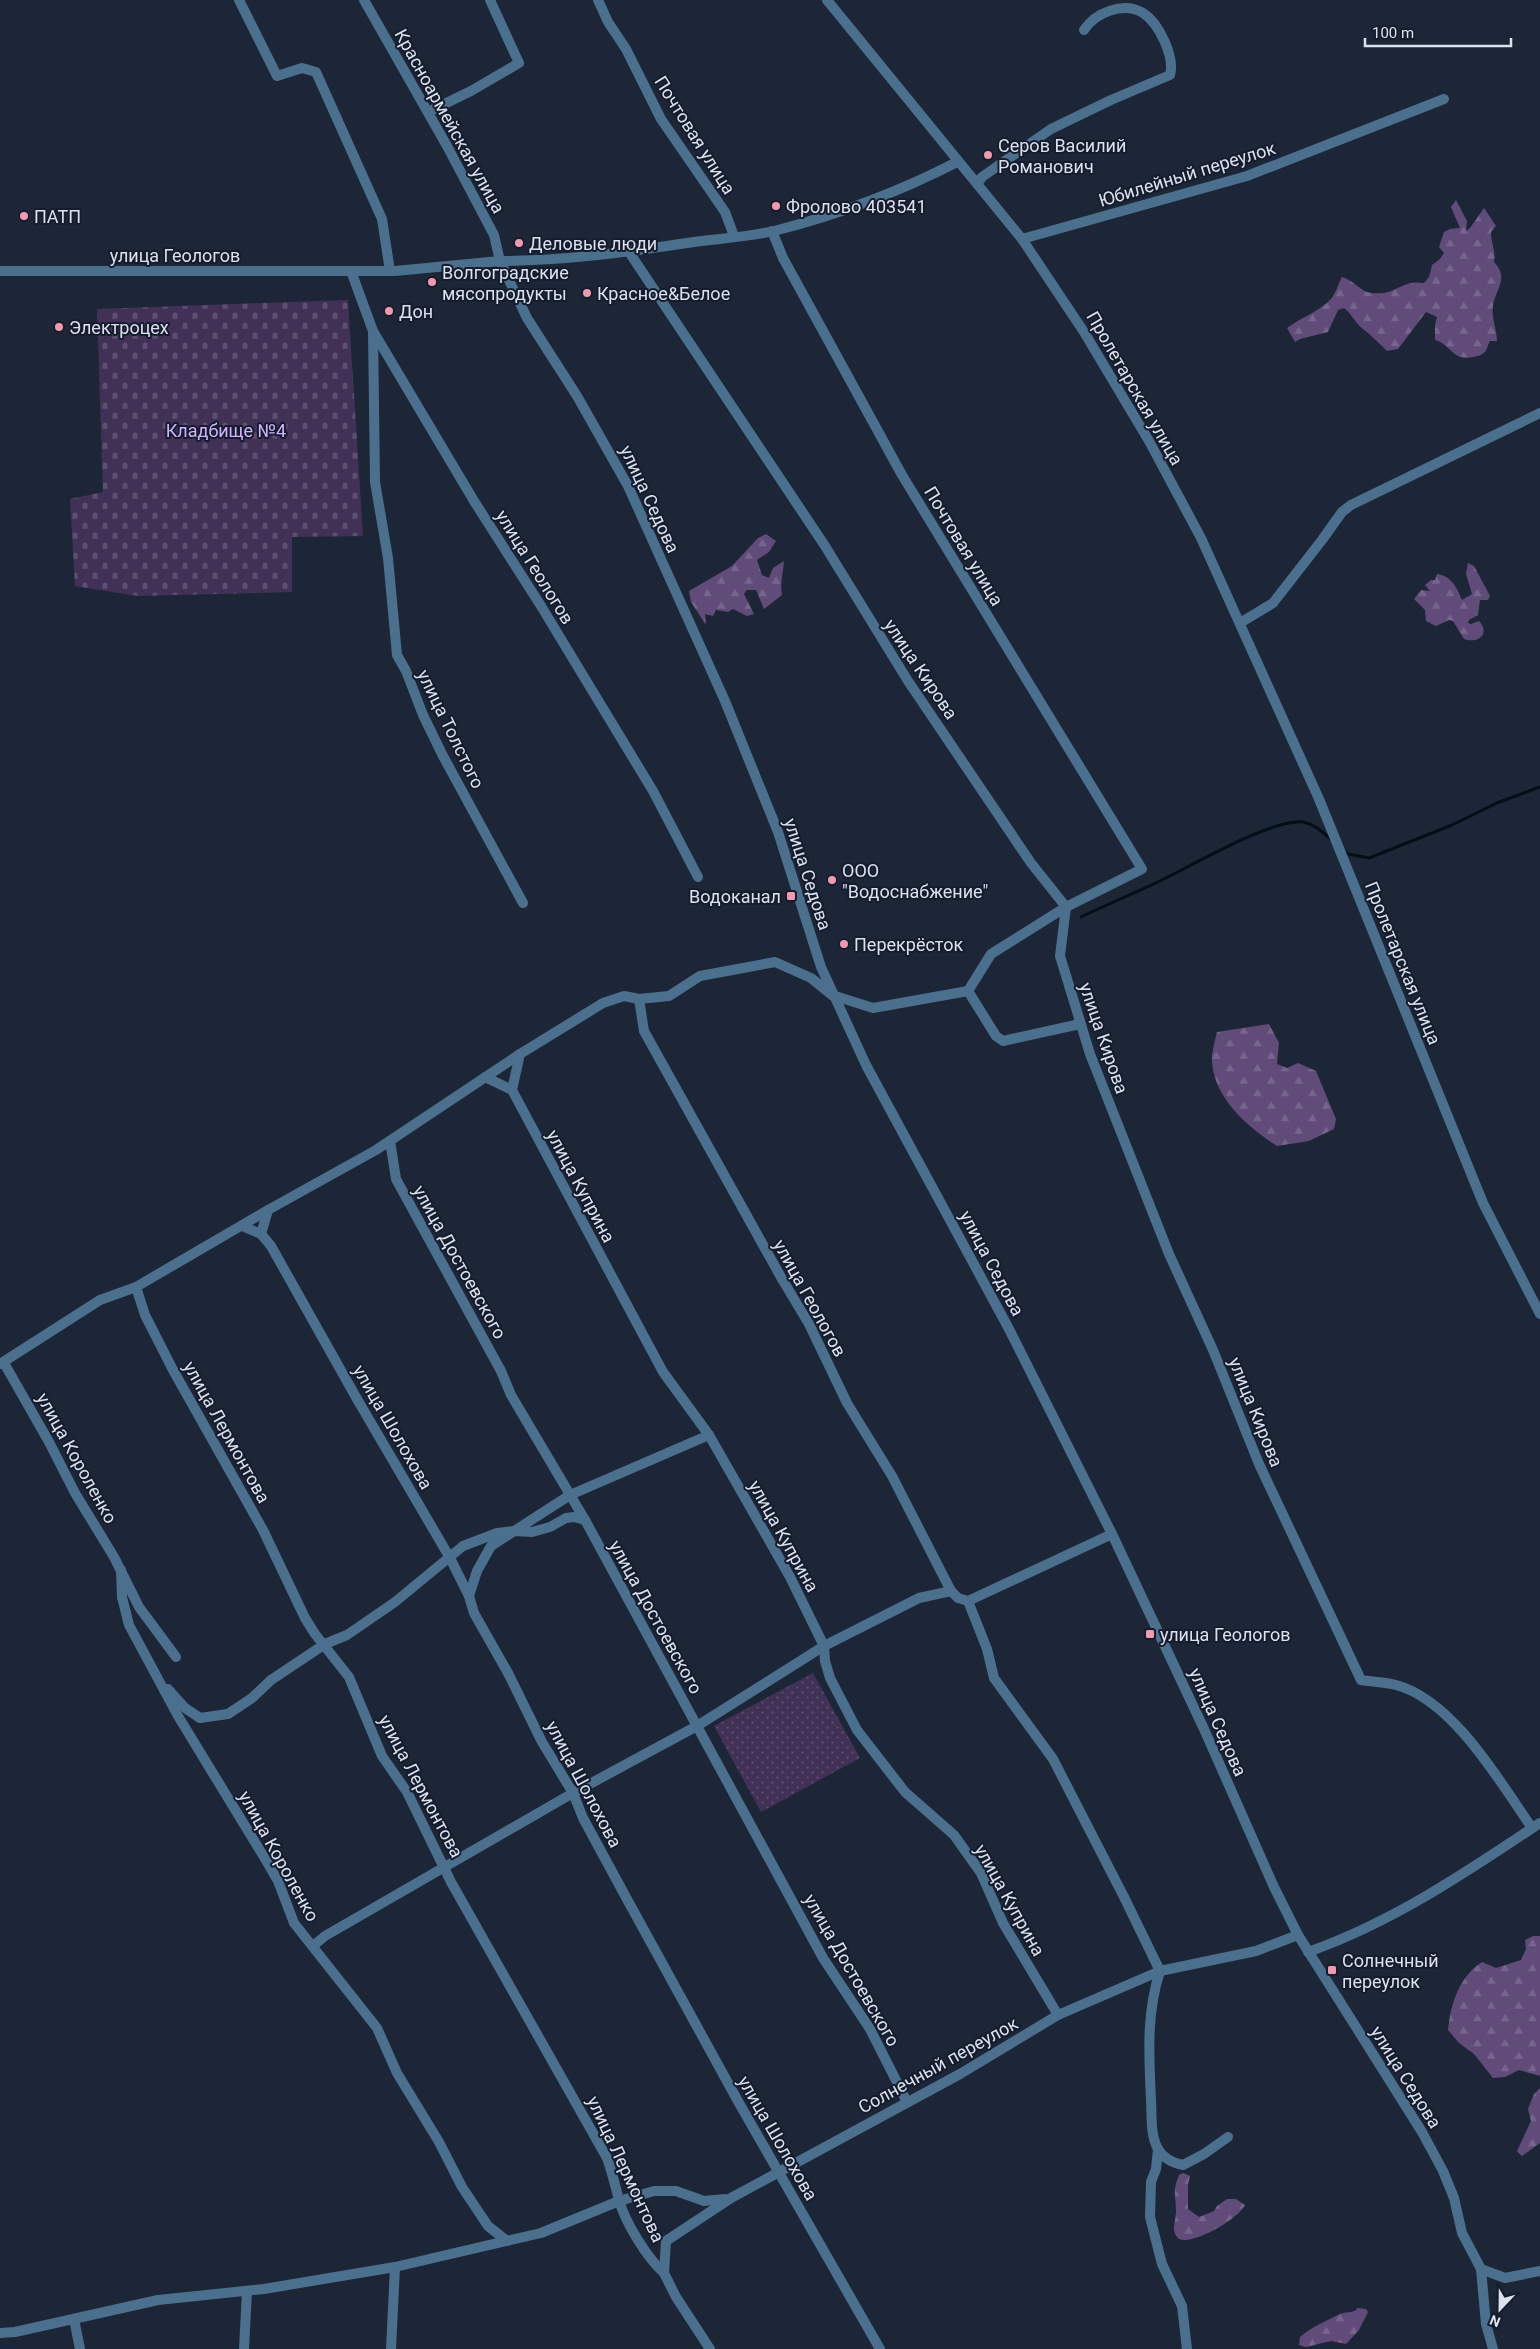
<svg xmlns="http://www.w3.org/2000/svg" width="1540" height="2349" viewBox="0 0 1540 2349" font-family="Roboto,sans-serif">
	<defs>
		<pattern id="grass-dots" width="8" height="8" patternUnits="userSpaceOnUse" patternTransform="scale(1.25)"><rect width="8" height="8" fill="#423157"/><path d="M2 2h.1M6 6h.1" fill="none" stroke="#5d4f6f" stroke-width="1.8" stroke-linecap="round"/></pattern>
		<pattern id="forest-firs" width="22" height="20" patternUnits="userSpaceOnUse" patternTransform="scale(1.25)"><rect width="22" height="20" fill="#604b79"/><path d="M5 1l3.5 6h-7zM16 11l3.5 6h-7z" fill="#76658c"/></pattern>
		<pattern id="cemetery-stones" width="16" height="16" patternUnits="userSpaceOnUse" patternTransform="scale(1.25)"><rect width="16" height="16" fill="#423157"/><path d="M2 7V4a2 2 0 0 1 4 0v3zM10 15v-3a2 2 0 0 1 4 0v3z" fill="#5d4f6f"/></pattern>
	</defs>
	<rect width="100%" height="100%" fill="#1d2637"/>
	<polygon fill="url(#grass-dots)" points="813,1673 860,1758 761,1812 714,1726"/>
	<g fill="url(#forest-firs)">
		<path d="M1456 200 1467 221 1466 231 1470 228 1484 208 1496 226 1491 232C1491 243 1496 251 1494 262 1510 279 1495 289 1493 306 1491 317 1497 330 1497 341H1490C1488 344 1487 350 1485 352 1479 358 1464 359 1458 356 1449 351 1446 343 1435 340V325L1437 317 1426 312 1398 349 1387 351C1379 343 1372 336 1363 329 1356 324 1352 314 1344 308L1338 310 1328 332 1300 339 1295 342 1287 328C1300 318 1319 312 1331 299 1336 293 1338 284 1342 277 1354 280 1360 292 1372 293 1396 296 1401 279 1424 283L1429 277 1432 265 1440 259 1444 253 1439 247 1444 232 1450 229 1460 228 1451 207Z"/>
		<polygon points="766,534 776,541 769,552 757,560 762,575 769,578 773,568 784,561 781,586 782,595 764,609 756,590 747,590 744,594 754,614 747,616 733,609 728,612 716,610 713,616 705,614 706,625 691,602 689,591 732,566 758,538"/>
		<path d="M1468 563 1474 566 1490 596 1488 600H1480L1478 615 1469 620 1468 623 1471 624 1479 621C1491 634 1478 644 1464 639L1453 621 1449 620 1436 626 1426 621 1425 610 1414 599 1421 590 1430 591 1425 585 1431 580H1435L1437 574C1452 576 1457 588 1462 600L1472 594 1466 574Z"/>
		<path d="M1269 1024 1279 1043 1277 1064 1287 1068 1298 1063 1316 1071 1336 1119 1334 1129 1309 1141 1277 1146C1247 1127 1210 1095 1212 1055 1213 1048 1215 1040 1217 1032Z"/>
		<path d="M1533 1936H1540V2076L1519 2070 1505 2077 1493 2078 1474 2054 1459 2043 1448 2030C1451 2003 1459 1977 1482 1962L1496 1968 1521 1960 1526 1949 1525 1940Z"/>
		<polygon points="1540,2088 1540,2143 1522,2156 1517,2151 1531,2121 1528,2109 1534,2094"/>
		<path d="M1183 2173 1190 2176 1188 2185V2209L1199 2217 1214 2211 1217 2206 1227 2199H1236L1245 2205C1238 2219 1194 2245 1179 2239 1170 2230 1176 2222 1176 2211 1176 2194 1172 2193 1179 2175Z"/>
		<path d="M1358 2308 1366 2309 1368 2312 1359 2330 1346 2344 1331 2341 1306 2347 1299 2345 1300 2337C1311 2327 1326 2321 1340 2314 1347 2311 1353 2314 1358 2308Z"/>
	</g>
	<polygon fill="url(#cemetery-stones)" points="348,300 363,536 292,537 292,592 138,596 75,586 70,499 103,492 97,309"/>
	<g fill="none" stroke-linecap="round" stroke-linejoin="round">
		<g stroke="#001016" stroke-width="3">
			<polyline points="1344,851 1348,854 1369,858 1452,825 1497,803 1540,787"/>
			<path d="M1081 917C1108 904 1135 893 1162 880 1191 866 1273 818 1303 822 1315 824 1323 833 1332 840"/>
		</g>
		<g stroke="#4b708d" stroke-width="10">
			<polyline points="239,0 277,76 302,68 316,72 382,219 390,271"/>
			<polyline points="598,0 608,22 626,49 661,119 725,212 734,236"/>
			<polyline points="827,0 1022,239 1084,332 1149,441 1201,538 1319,799 1483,1203 1540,1314"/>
			<polyline points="428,112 471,91 519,63 490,0"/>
			<path d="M957 162C899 192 837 215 774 231 744 238 711 239 680 244 620 253 560 261 500 261L527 318 577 396 628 486 725 701 778 832 821 967 866 1065 1009 1329 1112 1534 1204 1729 1274 1887 1298 1935 1422 2132 1443 2171 1454 2198 1462 2233 1481 2269 1505 2278 1540 2271"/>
			<path d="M977 184 982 177 1051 129 1111 100 1170 75C1175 57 1159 23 1143 13 1123 1 1095 13 1084 30"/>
			<polyline points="772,231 783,258 902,475 1142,869 1066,907 991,954 968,991"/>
			<polyline points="1022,239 1247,176 1444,99"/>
			<path d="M629 252 825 546 908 681 1031 863 1066 907 1060 956 1090 1054 1169 1254 1213 1350 1259 1464 1361 1680C1373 1682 1385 1682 1396 1685 1453 1700 1500 1782 1532 1828"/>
			<polyline points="351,271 373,331 474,501 541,606 653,791 698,877"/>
			<polyline points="373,331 375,482 388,558 397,655 406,671 423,715 443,756 523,903"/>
			<polyline points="1240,623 1273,603 1322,540 1342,512 1351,505 1540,413"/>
			<polyline points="639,999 644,1031 782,1279 809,1324 847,1403 892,1476 951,1591 958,1598 968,1601 1112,1534"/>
			<polyline points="520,1054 512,1090 663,1372 709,1435 790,1577 824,1646 825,1661 830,1678 857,1730 905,1792 954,1835 981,1873 1003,1923 1058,2015"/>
			<polyline points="485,1077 512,1090"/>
			<polyline points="390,1141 396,1179 501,1371 511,1395 585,1520 823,1958 870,2029 907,2102"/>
			<polyline points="242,1226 261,1234 268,1210 376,1150 520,1054 603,1003 624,996 639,999 669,996 700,976 775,962 811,978 832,995 873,1008 968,991 996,1036 1003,1041 1080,1024"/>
			<polyline points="261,1234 271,1246 357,1399 450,1558 469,1596 474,1613 508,1673 542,1742 573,1793 583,1818 628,1901 739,2103 880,2349"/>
			<path d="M136 1287 145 1315 173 1370 263 1530 305 1618 315 1634 349 1677 382 1756 407 1792 451 1882 607 2158C612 2172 615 2185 619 2200 625 2222 647 2258 664 2273"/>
			<polyline points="4,1363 49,1442 75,1493 114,1557 139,1607 176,1657"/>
			<polyline points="0,1364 100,1300 136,1287 268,1210"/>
			<polyline points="121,1570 122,1597 129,1625 178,1716 267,1862 278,1881 294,1923 377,2028 397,2073 439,2142 462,2187 488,2226 507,2241"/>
			<polyline points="469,1596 477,1571 491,1546 570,1495 709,1435"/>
			<path d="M968 1601 987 1649 994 1678 1053 1759 1124 1897 1160 1971C1146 2014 1149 2056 1151 2100 1152 2115 1150 2135 1158 2149 1163 2158 1173 2163 1183 2165L1204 2154 1228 2137"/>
			<polyline points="168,1689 185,1708 200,1718 228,1714 252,1698 271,1680 325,1644 347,1635 395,1602 463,1546 497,1533 514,1531 532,1532 550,1527 566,1518 574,1517 585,1520"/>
			<polyline points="313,1946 325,1936 573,1793 697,1726 824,1646 919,1598 951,1591"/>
			<path d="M1308 1952C1391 1923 1467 1872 1540 1823"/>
			<polyline points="1158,2149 1156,2169 1151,2182 1150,2217 1162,2264 1182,2306 1187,2349"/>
			<polyline points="1481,2269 1486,2324 1493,2349"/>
			<polyline points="74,2319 80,2349"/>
			<polyline points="0,2333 15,2332 158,2300 264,2289 395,2267 541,2233 619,2201 654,2191 676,2191 704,2201 725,2199"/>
			<polyline points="244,2349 247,2291"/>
			<polyline points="391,2349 395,2267"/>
			<polyline points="710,2349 676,2297 664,2273 666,2241 731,2198 960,2074 1058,2015 1160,1971 1256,1951 1298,1935"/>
		</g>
		<polyline stroke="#4b708d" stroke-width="10" points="0,271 395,271 500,261 494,235 447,146 364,0"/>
	</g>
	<g fill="#f29aad" stroke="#141c2d" stroke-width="2">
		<circle cx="988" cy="155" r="5"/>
		<circle cx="776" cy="206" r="5"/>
		<circle cx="24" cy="216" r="5"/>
		<circle cx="519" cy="243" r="5"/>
		<circle cx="432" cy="282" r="5"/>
		<circle cx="587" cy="293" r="5"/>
		<circle cx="389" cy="311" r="5"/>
		<circle cx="59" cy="327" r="5"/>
		<circle cx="832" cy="880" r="5"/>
		<rect x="786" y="891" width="10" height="10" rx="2.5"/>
		<circle cx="844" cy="944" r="5"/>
		<rect x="1145" y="1629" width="10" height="10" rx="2.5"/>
		<rect x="1327" y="1965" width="10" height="10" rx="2.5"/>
	</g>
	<g text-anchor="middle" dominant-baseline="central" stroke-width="4" stroke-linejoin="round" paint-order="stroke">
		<g font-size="18" fill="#dbe1ed" stroke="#141c2d">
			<text transform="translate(450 121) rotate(61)">Красноармейская улица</text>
			<text transform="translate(695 135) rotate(58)">Почтовая улица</text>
			<text transform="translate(1187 174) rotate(-17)">Юбилейный переулок</text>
			<text x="175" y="255">улица Геологов</text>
			<text transform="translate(1135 388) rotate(60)">Пролетарская улица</text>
			<text transform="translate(650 499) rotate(65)">улица Седова</text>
			<text transform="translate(964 546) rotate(59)">Почтовая улица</text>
			<text transform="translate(535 567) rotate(58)">улица Геологов</text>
			<text transform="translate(921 669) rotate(56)">улица Кирова</text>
			<text transform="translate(451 729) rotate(64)">улица Толстого</text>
			<text transform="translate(808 874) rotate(72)">улица Седова</text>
			<text transform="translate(1403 963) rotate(68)">Пролетарская улица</text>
			<text transform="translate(1104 1038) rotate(71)">улица Кирова</text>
			<text transform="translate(581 1186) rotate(62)">улица Куприна</text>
			<text transform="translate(460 1262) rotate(61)">улица Достоевского</text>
			<text transform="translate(992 1263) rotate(62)">улица Седова</text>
			<text transform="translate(810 1298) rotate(61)">улица Геологов</text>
			<text transform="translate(1256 1412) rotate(68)">улица Кирова</text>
			<text transform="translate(393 1427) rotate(60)">улица Шолохова</text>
			<text transform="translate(227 1432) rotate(61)">улица Лермонтова</text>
			<text transform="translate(77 1458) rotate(61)">улица Короленко</text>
			<text transform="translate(784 1536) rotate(61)">улица Куприна</text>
			<text transform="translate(656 1617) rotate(61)">улица Достоевского</text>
			<text transform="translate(1218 1722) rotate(66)">улица Седова</text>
			<text transform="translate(584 1784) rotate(62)">улица Шолохова</text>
			<text transform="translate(421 1786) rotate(62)">улица Лермонтова</text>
			<text transform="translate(279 1856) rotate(61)">улица Короленко</text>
			<text transform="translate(1010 1900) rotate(61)">улица Куприна</text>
			<text transform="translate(852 1970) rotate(60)">улица Достоевского</text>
			<text transform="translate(938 2065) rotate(-29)">Солнечный переулок</text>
			<text transform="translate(1406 2077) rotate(58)">улица Седова</text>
			<text transform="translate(778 2138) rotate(60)">улица Шолохова</text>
			<text transform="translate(626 2169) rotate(65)">улица Лермонтова</text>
		</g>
		<g font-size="18" fill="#dbe1ed" stroke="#141c2d" text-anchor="start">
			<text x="998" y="145">Серов Василий<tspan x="998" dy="21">Романович</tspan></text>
			<text x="786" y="206">Фролово 403541</text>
			<text x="34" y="216">ПАТП</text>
			<text x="529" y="243">Деловые люди</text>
			<text x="442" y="272">Волгоградские<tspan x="442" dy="21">мясопродукты</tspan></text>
			<text x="597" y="293">Красное&amp;Белое</text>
			<text x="399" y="311">Дон</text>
			<text x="69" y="327">Электроцех</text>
			<text x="842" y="870">ООО<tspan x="842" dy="21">"Водоснабжение"</tspan></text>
			<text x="781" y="896" text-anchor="end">Водоканал</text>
			<text x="854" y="944">Перекрёсток</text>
			<text x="1160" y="1634">улица Геологов</text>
			<text x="1342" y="1960">Солнечный<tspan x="1342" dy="21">переулок</tspan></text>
		</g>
		<g font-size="18" fill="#d2b2fc" stroke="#141c2d">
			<text x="226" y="430">Кладбище №4</text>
		</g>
	</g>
	<g transform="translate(1500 2309) rotate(202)" stroke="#141c2d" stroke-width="4" paint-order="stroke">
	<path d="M0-4L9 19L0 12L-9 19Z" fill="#dbe1ed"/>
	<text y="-8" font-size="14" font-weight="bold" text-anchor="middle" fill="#dbe1ed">N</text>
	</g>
	<path d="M1365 38v8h146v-8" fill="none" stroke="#dbe1ed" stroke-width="2.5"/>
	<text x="1372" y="38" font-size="15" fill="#dbe1ed" stroke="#141c2d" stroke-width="4" paint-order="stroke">100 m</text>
</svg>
